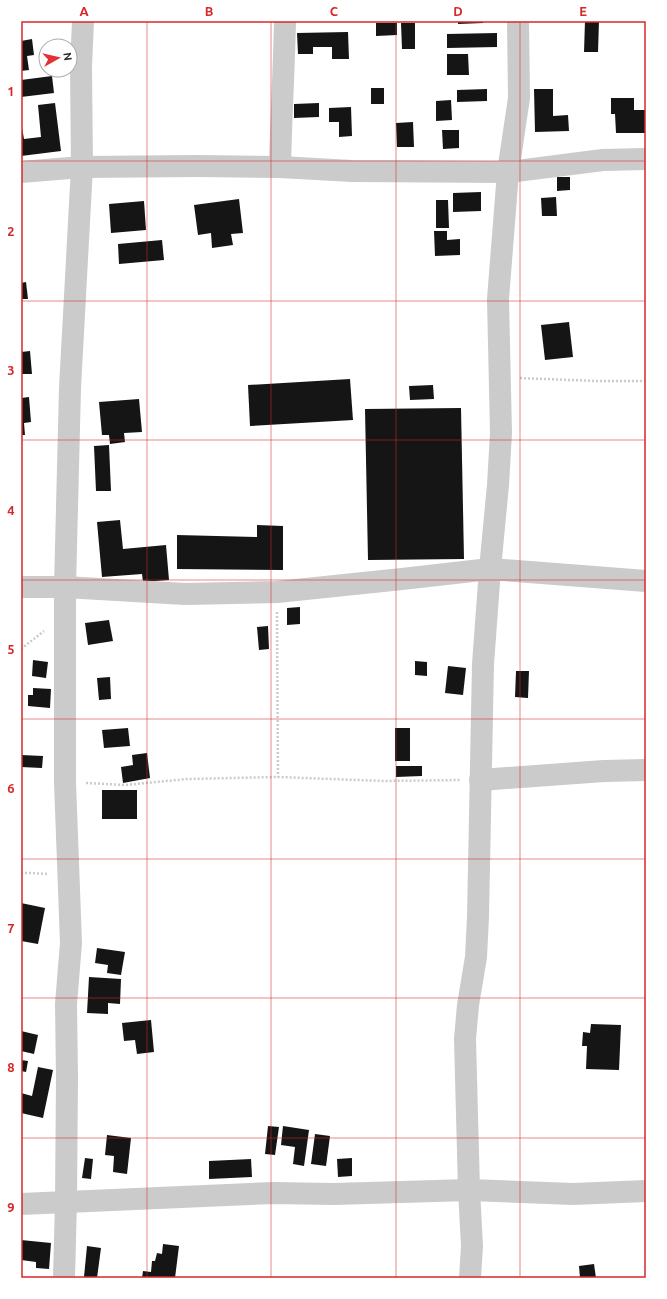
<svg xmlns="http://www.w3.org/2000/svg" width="667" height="1299" viewBox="0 0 667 1299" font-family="Ubuntu,sans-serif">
	<rect width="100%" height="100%" fill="#fff"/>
	<g fill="#151515">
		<polygon points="458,21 483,21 483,23 458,24"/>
		<polygon points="585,21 599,21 598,52 584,52"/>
		<polygon points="376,23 397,23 397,35 376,36"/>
		<polygon points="401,23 415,23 415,49 402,49"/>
		<polygon points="348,32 349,59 332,59 332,47 313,47 313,54 298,54 297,33"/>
		<polygon points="497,33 497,47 447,48 447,34"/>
		<polygon points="32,39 34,55 27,56 29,70 21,71 21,41"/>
		<polygon points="447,54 468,54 469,75 447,75"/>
		<polygon points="52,76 54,93 21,97 21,80"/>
		<rect x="371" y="88" width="13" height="16"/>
		<polygon points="487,89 487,101 457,102 457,90"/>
		<polygon points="534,89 553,89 553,116 568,115 569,131 535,132"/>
		<polygon points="611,98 634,98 634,110 646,110 646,133 616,133 615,114 611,114"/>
		<polygon points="451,100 452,120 436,121 436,101"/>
		<polygon points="55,103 61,151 21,156 21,122 24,139 41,137 38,105"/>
		<polygon points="319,103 319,117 294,118 294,104"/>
		<polygon points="351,107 352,136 339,137 339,122 329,122 329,108"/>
		<polygon points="413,122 414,147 397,147 396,123"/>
		<polygon points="442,130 459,130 459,148 443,149"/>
		<polygon points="557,177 570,177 570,190 557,191"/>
		<polygon points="481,192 481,211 453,212 453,193"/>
		<polygon points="556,197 557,216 542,216 541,198"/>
		<polygon points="239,199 243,233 231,234 233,245 212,248 211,233 198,235 194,205"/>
		<polygon points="436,200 448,200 449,228 436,228"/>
		<polygon points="144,201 146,230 111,233 109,204"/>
		<polygon points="434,231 447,231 447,240 460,239 460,255 435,256"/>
		<polygon points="162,240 164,260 119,264 118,244"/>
		<polygon points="26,282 28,299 21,299 21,283"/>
		<polygon points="569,322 573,357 545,360 541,325"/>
		<polygon points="30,351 32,374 21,374 21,352"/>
		<polygon points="350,379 353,420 250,426 248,385"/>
		<polygon points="433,385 434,399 410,400 409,386"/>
		<polygon points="29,397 31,422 24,423 25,435 21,435 21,398"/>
		<polygon points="139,399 142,432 124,433 125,442 110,444 109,435 102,435 99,402"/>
		<polygon points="461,408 464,559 368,560 365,409"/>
		<polygon points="109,445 111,491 96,491 94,446"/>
		<polygon points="120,520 123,549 166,545 169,580 143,582 142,574 102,577 97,522"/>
		<polygon points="257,525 283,526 283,570 177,569 177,535 257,537"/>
		<polygon points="300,607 300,624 287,625 287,608"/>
		<polygon points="109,620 113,641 88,645 85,623"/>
		<polygon points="268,626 269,649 259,650 257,627"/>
		<polygon points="33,660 48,662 46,678 32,676"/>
		<polygon points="415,661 427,662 427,676 415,675"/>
		<polygon points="448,666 466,668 463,695 445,693"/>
		<polygon points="516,671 529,671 528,698 515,697"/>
		<polygon points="110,677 111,699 99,700 97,678"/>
		<polygon points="33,688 51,689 50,708 28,706 28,695 33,695"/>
		<polygon points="128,728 130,746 104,748 102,730"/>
		<rect x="395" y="728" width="15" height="33"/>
		<polygon points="147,753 150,778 123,783 121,767 133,765 132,755"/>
		<polygon points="21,755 43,756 42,768 21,767"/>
		<polygon points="396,766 422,766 422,776 396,777"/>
		<rect x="102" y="790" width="35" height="29"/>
		<polygon points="21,903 45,908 38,944 21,941"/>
		<polygon points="97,948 125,952 121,975 107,973 108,965 95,963"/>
		<polygon points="89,977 121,979 120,1004 108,1003 108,1014 87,1013"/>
		<polygon points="151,1020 154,1052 137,1054 135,1040 124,1041 122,1023"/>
		<polygon points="591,1024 621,1025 619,1070 586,1069 587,1046 582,1046 583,1032 590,1033"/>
		<polygon points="21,1031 38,1035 34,1054 21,1051"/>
		<polygon points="21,1060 28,1061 26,1072 21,1071"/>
		<polygon points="38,1067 53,1070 43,1118 21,1113 21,1093 32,1096"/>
		<polygon points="268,1126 279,1127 275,1155 265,1154"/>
		<polygon points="283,1126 309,1130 304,1166 293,1164 295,1147 281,1145"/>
		<polygon points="315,1134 330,1136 326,1166 311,1164"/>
		<polygon points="107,1135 131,1138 127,1174 113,1172 114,1156 105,1155"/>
		<polygon points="85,1158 93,1159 91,1179 82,1178"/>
		<polygon points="352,1158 352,1176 338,1177 337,1159"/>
		<polygon points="251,1159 252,1177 209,1179 209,1161"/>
		<polygon points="21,1240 51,1243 49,1269 36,1268 36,1262 21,1260"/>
		<polygon points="163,1244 179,1246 175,1278 142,1278 143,1271 151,1272 152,1261 155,1261 157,1253 162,1254"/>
		<polygon points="87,1246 101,1248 97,1278 84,1277"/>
		<polygon points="594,1264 596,1278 580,1278 579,1266"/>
	</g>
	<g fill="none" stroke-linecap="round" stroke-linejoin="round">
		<g stroke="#cbcbcb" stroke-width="2.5" stroke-dasharray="2 2" stroke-linecap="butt">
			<polyline points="520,378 596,381 646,381"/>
			<polyline points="277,612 278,777"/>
			<polyline points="21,649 44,631"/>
			<polyline points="86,783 125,785 187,779 278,777 384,781 460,780"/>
			<polyline points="21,873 30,873 48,874"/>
		</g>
		<g stroke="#cbcbcb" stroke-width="22">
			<path d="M280 167C281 118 284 70 285 21"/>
			<polyline points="21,172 82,167 198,166 280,167 352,171 508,172 603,160 646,159"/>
			<polyline points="21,587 65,587 185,594 277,592 402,579 490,569 646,581"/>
			<polyline points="480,780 604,771 646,770"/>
			<polyline points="21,1204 273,1193 334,1194 469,1190 573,1194 646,1191"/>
			<polyline points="64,1278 66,1202 67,1077 66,1004 71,943 65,782 65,587 70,388 82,167 81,67 83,21"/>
			<polyline points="470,1278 472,1246 469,1190 465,1039 468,1005 476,957 478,917 483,664 490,569 498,485 501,433 498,299 508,172 519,98 518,21"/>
		</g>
	</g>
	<path fill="none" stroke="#d62828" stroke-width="1" stroke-opacity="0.55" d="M147 21V1278M271 21V1278M396 21V1278M520 21V1278M21 161H646M21 301H646M21 440H646M21 580H646M21 719H646M21 859H646M21 998H646M21 1138H646"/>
	<rect width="667" height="1299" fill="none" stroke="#ffffff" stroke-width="44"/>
	<g transform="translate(58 58) rotate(82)"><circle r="19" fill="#ffffff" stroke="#ababab"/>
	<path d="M0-3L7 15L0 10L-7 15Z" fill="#e53033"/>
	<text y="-6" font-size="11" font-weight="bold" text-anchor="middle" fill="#2e2e2e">N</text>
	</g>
	<rect x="22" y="22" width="623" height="1255" fill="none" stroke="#d62828" stroke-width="1.5"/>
	<g font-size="13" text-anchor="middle" font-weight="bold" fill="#d62828">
		<text x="84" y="16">A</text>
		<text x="209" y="16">B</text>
		<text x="334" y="16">C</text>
		<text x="458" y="16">D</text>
		<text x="583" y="16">E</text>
		<text x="11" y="96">1</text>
		<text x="11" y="236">2</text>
		<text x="11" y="375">3</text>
		<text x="11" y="515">4</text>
		<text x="11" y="654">5</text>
		<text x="11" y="793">6</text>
		<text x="11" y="933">7</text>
		<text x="11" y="1072">8</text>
		<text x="11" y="1212">9</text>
	</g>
</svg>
